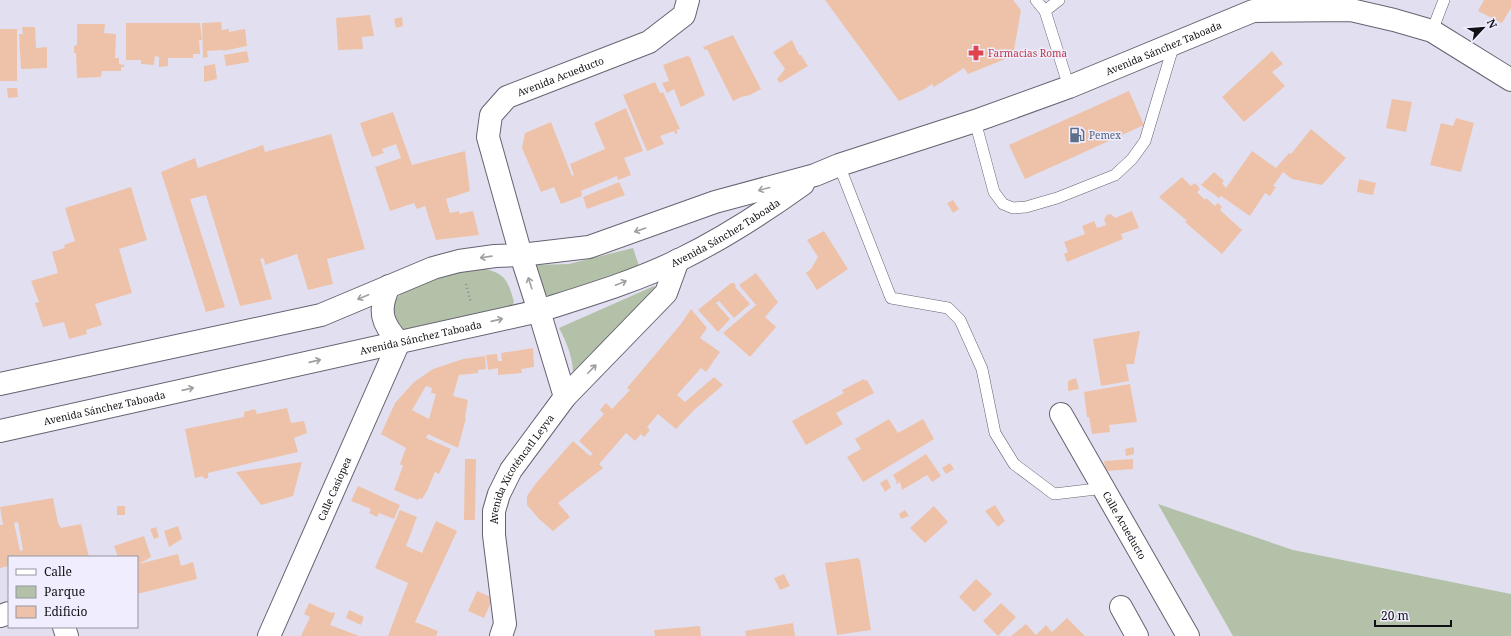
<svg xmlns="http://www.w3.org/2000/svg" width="1511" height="636" viewBox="0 0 1511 636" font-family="'Noto Serif',serif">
	<rect width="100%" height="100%" fill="#e2e0f0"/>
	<g fill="#b3c1a9">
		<polygon points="633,248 639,266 612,277 553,296 546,295 532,268 535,265 569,264"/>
		<path d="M478 267C504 273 507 277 514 302L511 307 401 330 394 318 393 307 396 299 411 283Z"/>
		<path d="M654 286 656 288 573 380C574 360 568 345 559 328Z"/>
		<polygon points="1158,504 1293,550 1511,594 1511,636 1233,636"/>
	</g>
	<g fill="#eec2a9" fill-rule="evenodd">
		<polygon points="825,0 1013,0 1021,10 1013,56 968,74 964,68 934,87 932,84 925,89 899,101"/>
		<polygon points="1484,0 1511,0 1511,8 1502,23 1478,11"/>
		<polygon points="370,15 374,36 362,37 363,49 338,50 336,18"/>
		<polygon points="402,17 403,26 396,28 394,19"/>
		<polygon points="221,22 222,30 229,29 229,32 245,29 247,46 223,51 223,50 207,51 208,57 203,58 202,23"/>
		<polygon points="126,23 200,23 202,40 199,40 200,54 193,54 193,58 168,58 168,66 159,67 159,57 155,56 154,65 141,64 141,60 126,60"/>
		<polygon points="77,24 105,24 104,33 116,34 115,58 119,58 119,64 124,65 124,67 121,67 121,71 102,71 101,77 77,78 76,53 74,53 74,46 77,45"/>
		<polygon points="22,27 35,27 36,48 47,47 47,68 21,69 19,34 23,34"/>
		<rect x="0" y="29" width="17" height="52"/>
		<polygon points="733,35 761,89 750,95 741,97 733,101 707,49 705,50 703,47"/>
		<polygon points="792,40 799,55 801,55 808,66 780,83 777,79 785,69 773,52"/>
		<polygon points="247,51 249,62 226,66 224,55"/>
		<polygon points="1272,51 1283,64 1272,72 1285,86 1244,122 1222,97"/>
		<polygon points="687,56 690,57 705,95 681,107 674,89 667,93 662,83 669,81 663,65"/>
		<polygon points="215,64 217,79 204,82 204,66"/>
		<polygon points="655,82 660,93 663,92 680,129 676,130 678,133 675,134 674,131 660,136 664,144 647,151 623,95"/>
		<polygon points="7,88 17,88 18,97 8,98"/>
		<polygon points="1129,91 1144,125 1025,179 1009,145"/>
		<polygon points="1392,99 1412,102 1406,132 1386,128"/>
		<polygon points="626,108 643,151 624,158 631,175 618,180 617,176 581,191 582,196 561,204 554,187 541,192 522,148 525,133 551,122 572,176 574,175 570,164 605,149 594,123"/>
		<polygon points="393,112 412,165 465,151 470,191 446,199 450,213 459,211 459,214 473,211 479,235 436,240 425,206 417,209 414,203 390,211 375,167 401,158 396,144 382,149 384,153 372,157 360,123"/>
		<polygon points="1456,118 1474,123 1461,172 1430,165 1441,123 1453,126"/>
		<polygon points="1311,129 1346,158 1322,185 1292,179 1283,172 1273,186 1276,187 1270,196 1265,193 1250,216 1221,196 1219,198 1201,185 1214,172 1224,181 1222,183 1226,188 1252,151 1276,168 1289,153 1291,154"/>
		<polygon points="331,134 365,249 327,259 333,284 308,290 297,254 265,265 264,259 260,258 272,299 240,306 206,195 190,199 225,307 206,312 161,172 195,158 198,168 263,145 265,152"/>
		<polygon points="1182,177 1191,186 1195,183 1200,189 1197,192 1205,200 1206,198 1215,206 1218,203 1222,207 1220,210 1242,230 1222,254 1185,222 1191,215 1186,220 1159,197"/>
		<polygon points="1359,179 1376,183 1373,195 1357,192"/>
		<polygon points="619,182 625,195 587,209 583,197"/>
		<polygon points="131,187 147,240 119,249 132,293 95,304 102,325 86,330 87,334 69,339 64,322 43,327 35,303 39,302 31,281 58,273 52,252 65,248 64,245 75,241 65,208"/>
		<polygon points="953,200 959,209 953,213 947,203"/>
		<polygon points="1132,211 1139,228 1121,234 1123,239 1067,262 1064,254 1068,252 1064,242 1085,234 1082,226 1094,221 1097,228 1106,225 1104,219 1107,215 1111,214 1115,218"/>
		<polygon points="824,231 848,269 817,290 806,273 811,269 818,257 807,240"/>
		<polygon points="756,273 778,302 765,317 776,327 750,357 723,333 756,305 739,285"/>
		<polygon points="731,283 734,283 736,286 735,287 750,304 734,318 719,301 716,303 730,319 718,332 698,310"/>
		<polygon points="691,309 707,328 700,338 720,352 706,372 701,368 677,395 685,402 714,377 723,385 694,410 676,429 658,414 647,427 650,430 644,437 641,434 635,441 626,433 599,464 603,468 558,503 570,517 553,531 539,519 527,505 527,496 537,482 573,441 590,456 593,454 579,441 604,414 600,410 606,403 612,409 630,390 627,388 681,324"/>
		<polygon points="1140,331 1134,364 1126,364 1129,381 1101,386 1093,339"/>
		<polygon points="533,348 534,367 521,369 522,373 498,375 498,368 488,370 486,355 497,354 498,361 502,361 501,353"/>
		<path d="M485 356 486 369 478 370V373L459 375 453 396 468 400 465 417 466 418 458 448 428 434 426 438 451 449 439 474 435 472 427 491 422 499 419 498 418 500 394 490 403 466 400 464 406 448 381 434 395 403 414 382 433 369 463 359ZM426 386 432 388 431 393 436 394 429 419 412 410Z"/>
		<polygon points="1076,378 1079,389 1068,391 1068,381"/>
		<polygon points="864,379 865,381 867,380 874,393 836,413 843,424 806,445 792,421 844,393 842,390"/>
		<polygon points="1130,384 1137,422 1109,425 1110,432 1092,434 1089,417 1087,417 1084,392"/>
		<polygon points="287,408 291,423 304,421 307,433 294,438 298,452 208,473 208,478 204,479 203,476 195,478 185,429 244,417 244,412 255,409 257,414"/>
		<polygon points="889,419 898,433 923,419 934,439 863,482 847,457 861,449 855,439"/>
		<polygon points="1134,447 1134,454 1126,456 1125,449"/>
		<polygon points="926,454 941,476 932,482 927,475 902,490 900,482 897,484 895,483 897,482 893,475"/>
		<polygon points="465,459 476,459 475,520 464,520"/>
		<polygon points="1133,459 1133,469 1106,471 1104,461"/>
		<polygon points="302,462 293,496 261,505 236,472"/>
		<polygon points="950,463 954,469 946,474 942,468"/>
		<polygon points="887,479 891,487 885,492 880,483"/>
		<polygon points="358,486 400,505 394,519 379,513 377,517 369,513 371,509 351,501"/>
		<path d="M53 498 58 523 61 528 81 524 89 557H9V566L0 568V525H3L0 507ZM18 522 23 550 20 551 14 523Z"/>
		<polygon points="995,505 1005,521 998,527 985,511"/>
		<rect x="117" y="506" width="8" height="9"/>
		<polygon points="934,506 948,522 925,543 910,528"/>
		<polygon points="400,510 417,517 406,546 422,553 436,521 457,531 415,622 438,631 436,636 388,636 408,583 375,568"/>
		<polygon points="905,510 909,516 901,519 899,514"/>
		<polygon points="178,526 182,539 169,547 164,531"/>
		<polygon points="156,527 159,537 154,539 150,529"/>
		<polygon points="144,536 151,557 139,564 178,554 181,566 193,562 197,579 137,594 137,557 118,557 114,546"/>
		<polygon points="858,558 860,560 871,630 837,635 825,563"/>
		<polygon points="784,574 790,586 780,590 774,578"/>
		<polygon points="976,579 992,594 974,612 959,597"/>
		<polygon points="477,591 493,598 484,618 468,611"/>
		<polygon points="309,603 332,613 334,612 335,614 330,625 359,636 301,636 310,617 304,614"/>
		<polygon points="1001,603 1016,617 998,636 983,621"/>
		<polygon points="349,610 364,617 361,625 346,618"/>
		<polygon points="1067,618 1085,636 1011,636 1026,624 1036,635 1046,625 1052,632"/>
		<polygon points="793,623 795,636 746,636 745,631"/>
		<polygon points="700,626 701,636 655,636 654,630"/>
	</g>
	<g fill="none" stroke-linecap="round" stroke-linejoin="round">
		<defs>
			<g id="service">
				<polyline points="1036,0 1045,11"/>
				<polyline points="1059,0 1045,11 1069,87"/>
				<polyline points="1432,31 1444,0"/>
				<polyline points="975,121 994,192 1003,204 1013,208 1026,207 1057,198 1115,175 1132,159 1145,141 1174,44"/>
				<polyline points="839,165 891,298 948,308 960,320 982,369 995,433 1014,464 1054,494 1105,488"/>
			</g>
			<g id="minor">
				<path id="s1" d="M1061 414 1188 636"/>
				<polyline points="1121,607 1137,636"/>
			</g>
			<g id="tertiary">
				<polyline points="0,616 9,613"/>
				<polyline points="64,627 67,636"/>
				<path id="s2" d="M269 636 399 342"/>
				<path id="s3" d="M501 636 505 624 494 535V511L499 494 511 470 565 397 539 311"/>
			</g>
			<g id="secondary">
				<path d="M389 286C378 310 381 323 399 342"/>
				<path id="s4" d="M539 311 521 255 488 137 491 115 507 97 649 42 684 15 688 0"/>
				<path id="s5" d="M0 384 321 315 433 268 459 261 495 256 521 255 589 247 715 202 815 175 839 165 975 121 1069 87 1253 11 1351 10 1394 20 1432 31 1511 80"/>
				<polyline points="565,397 666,293 678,260"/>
				<path id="s6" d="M0 431 539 311C586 296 634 282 679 260 722 239 764 212 803 184"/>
			</g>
		</defs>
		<use href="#service" stroke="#656371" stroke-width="12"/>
		<use href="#minor" stroke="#656371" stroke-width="24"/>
		<use href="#tertiary" stroke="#656371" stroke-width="24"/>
		<use href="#secondary" stroke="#656371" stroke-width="24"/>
		<polyline stroke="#8d8b97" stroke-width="2.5" stroke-dasharray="1 3" stroke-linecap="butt" points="466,284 471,303"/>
		<use href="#service" stroke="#fff" stroke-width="11"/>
		<use href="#minor" stroke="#fff" stroke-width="22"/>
		<use href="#tertiary" stroke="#fff" stroke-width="22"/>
		<use href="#secondary" stroke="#fff" stroke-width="22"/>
	</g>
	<defs><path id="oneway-shaft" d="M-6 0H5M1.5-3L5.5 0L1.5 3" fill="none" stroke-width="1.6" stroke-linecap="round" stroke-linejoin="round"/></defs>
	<g stroke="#a09fa1">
		<use href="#oneway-shaft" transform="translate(764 189) rotate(165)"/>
		<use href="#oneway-shaft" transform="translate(640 230) rotate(161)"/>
		<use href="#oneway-shaft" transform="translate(486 257) rotate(172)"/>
		<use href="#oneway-shaft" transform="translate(530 283) rotate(-108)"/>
		<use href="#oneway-shaft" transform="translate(621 283) rotate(-22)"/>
		<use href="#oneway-shaft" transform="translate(363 297) rotate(157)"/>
		<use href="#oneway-shaft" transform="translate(497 320) rotate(-13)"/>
		<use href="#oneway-shaft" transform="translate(315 361) rotate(-13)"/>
		<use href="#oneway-shaft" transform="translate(592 369) rotate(-46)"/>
		<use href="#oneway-shaft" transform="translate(188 389) rotate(-13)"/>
	</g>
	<defs>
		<symbol id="pharmacy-bare" viewBox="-9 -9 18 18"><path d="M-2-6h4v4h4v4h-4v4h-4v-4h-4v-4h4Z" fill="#e0444e" stroke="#efedfe" stroke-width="2.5" paint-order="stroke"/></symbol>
		<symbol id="fuel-bare" viewBox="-9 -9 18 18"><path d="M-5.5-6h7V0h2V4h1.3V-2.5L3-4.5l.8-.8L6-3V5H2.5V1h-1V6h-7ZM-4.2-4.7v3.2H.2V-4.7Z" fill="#5c6f8a" stroke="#efedfe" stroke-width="2.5" paint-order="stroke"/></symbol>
	</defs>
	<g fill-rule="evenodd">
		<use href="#pharmacy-bare" x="965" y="42" width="22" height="22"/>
		<use href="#fuel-bare" x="1066" y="124" width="22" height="22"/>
	</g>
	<g text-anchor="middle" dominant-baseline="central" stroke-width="3" stroke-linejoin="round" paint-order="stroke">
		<g font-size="10" fill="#111015" stroke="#efedfe">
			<text stroke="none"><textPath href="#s5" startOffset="1216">Avenida Sánchez Taboada</textPath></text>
			<text stroke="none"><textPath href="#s4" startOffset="285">Avenida Acueducto</textPath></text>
			<text stroke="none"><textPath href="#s6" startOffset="755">Avenida Sánchez Taboada</textPath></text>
			<text stroke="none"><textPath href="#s6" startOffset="431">Avenida Sánchez Taboada</textPath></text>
			<text stroke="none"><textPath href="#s6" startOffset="107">Avenida Sánchez Taboada</textPath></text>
			<text stroke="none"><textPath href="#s3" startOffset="176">Avenida Xicoténcatl Leyva</textPath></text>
			<text stroke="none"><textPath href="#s2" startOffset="161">Calle Casiopea</textPath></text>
			<text stroke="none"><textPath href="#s1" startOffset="128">Calle Acueducto</textPath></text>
		</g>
		<g font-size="10" fill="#be3a42" stroke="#efedfe" text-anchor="start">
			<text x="988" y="53">Farmacias Roma</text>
		</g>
		<g font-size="10" fill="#4e5e75" stroke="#efedfe" text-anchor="start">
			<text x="1089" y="135">Pemex</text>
		</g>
	</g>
	<rect x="8" y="556" width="130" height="72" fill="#efedfe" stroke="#9695a1"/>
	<rect x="16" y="569" width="20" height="6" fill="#ffffff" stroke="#9695a1"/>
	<text x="44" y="576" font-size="12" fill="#111015">Calle</text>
	<rect x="16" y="586" width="20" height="12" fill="#b3c1a9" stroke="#9695a1"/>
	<text x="44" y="596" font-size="12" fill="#111015">Parque</text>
	<rect x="16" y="606" width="20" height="12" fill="#eec2a9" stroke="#9695a1"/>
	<text x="44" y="616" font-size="12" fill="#111015">Edificio</text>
	<g transform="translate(1483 28) rotate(64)" stroke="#efedfe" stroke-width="3" paint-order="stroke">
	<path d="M0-3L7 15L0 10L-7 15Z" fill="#111015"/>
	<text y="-6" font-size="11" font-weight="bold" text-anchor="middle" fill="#111015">N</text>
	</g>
	<path d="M1375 620v6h76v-6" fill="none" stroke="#111015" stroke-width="2"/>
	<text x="1381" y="620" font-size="12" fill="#111015" stroke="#efedfe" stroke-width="3" paint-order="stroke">20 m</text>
</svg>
